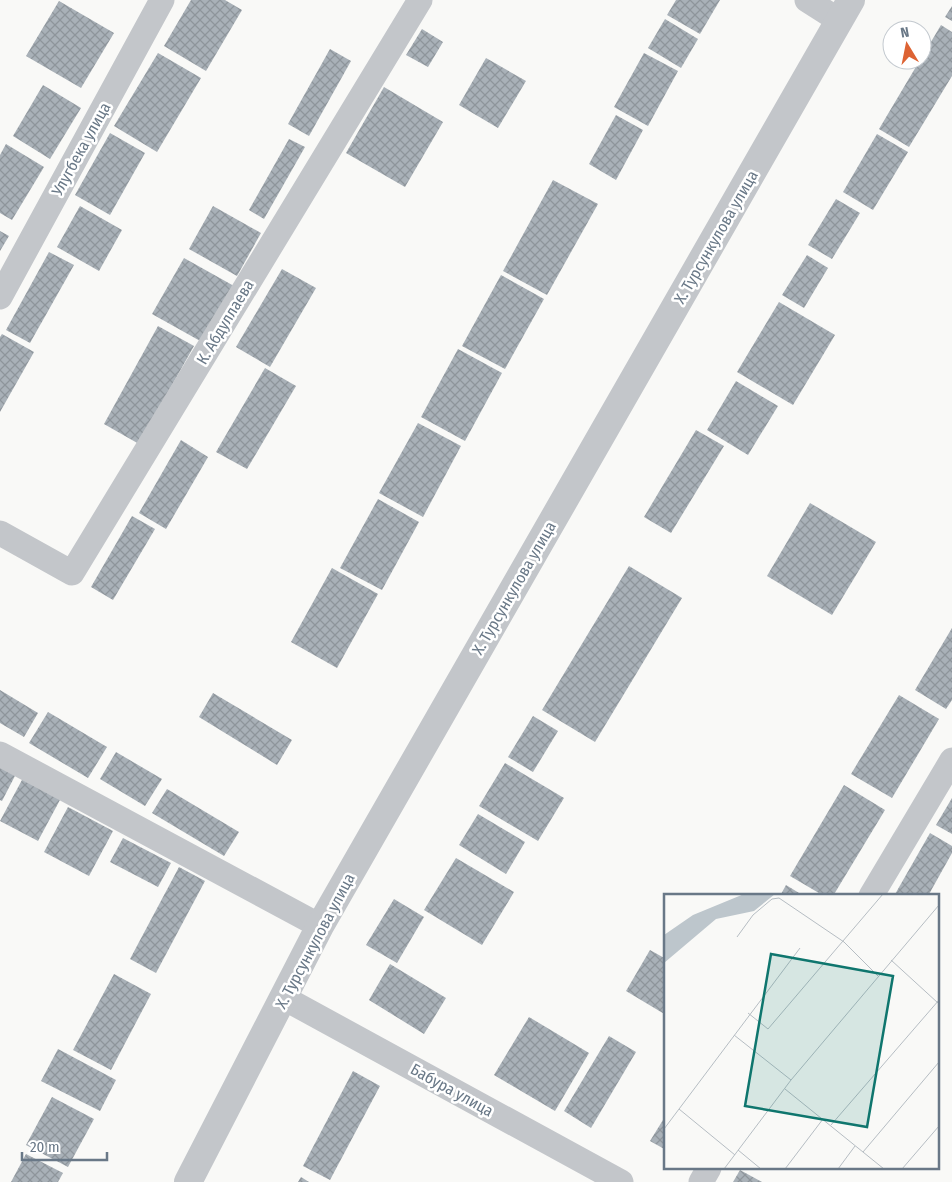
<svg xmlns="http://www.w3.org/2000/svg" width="952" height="1182" viewBox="0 0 952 1182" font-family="'Fira Sans Condensed',sans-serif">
	<defs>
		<pattern id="building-cross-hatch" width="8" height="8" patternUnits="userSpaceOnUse" patternTransform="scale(1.25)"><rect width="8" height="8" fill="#a9b1b8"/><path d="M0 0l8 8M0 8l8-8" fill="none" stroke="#8e959b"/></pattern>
	</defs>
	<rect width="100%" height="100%" fill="#f9f9f7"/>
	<g fill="url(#building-cross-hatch)">
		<polygon points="191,0 225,0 242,10 206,71 164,46"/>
		<polygon points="676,0 720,0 700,34 667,15"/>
		<polygon points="59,1 114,33 81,88 26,56"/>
		<polygon points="952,6 952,21 945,17"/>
		<polygon points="665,19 698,39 681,68 648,48"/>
		<polygon points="941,25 952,32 952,76 909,147 879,129 920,60 922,60 922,57"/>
		<polygon points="422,29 443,42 428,67 406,55"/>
		<polygon points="330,49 351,61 309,136 288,124"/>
		<polygon points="158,53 201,78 157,152 114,126"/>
		<polygon points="644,53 678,71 648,126 614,107"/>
		<polygon points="486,58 526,81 498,128 459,105"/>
		<polygon points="43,85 81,108 50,159 13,136"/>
		<polygon points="384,87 443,122 405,187 346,153"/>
		<polygon points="616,115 643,130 616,180 589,164"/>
		<polygon points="110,133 145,153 110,215 75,195"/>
		<polygon points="877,134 908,152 873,210 843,192"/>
		<polygon points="289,139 305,147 264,219 249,210"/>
		<polygon points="6,144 44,167 12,220 0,213 0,155"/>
		<polygon points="553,180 598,204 547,295 503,271"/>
		<polygon points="836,199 860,213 832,259 808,245"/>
		<polygon points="80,206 122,230 99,271 57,247"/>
		<polygon points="213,206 261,233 237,276 189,249"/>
		<polygon points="0,231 9,236 0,251"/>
		<polygon points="49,252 74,265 30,343 6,330"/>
		<polygon points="807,255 828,268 804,308 782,295"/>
		<polygon points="184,258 234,286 202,342 152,314"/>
		<polygon points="282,269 316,288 270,367 236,347"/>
		<polygon points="501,275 544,299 505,369 462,346"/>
		<polygon points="779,302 835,335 793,405 737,372"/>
		<polygon points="158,326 194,346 139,444 104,424"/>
		<polygon points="2,334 34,352 0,412 0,337"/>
		<polygon points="458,349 502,373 465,441 421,417"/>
		<polygon points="265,368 296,386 247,469 216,452"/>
		<polygon points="736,381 778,406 748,455 707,430"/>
		<polygon points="418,423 461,446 423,517 379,493"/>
		<polygon points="696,430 724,446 671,533 644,517"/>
		<polygon points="181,440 208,457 166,529 139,513"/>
		<polygon points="378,499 419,522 382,590 340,568"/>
		<polygon points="810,503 876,542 832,615 767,576"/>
		<polygon points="132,516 155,529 113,600 91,587"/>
		<polygon points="629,566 682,598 595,742 542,710"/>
		<polygon points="332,568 378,594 337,668 291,642"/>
		<polygon points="952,628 952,700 946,709 915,690"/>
		<polygon points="0,690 38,713 24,737 0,723"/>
		<polygon points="213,693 292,740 277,765 199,717"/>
		<polygon points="899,695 939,719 892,798 851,774"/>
		<polygon points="48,712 107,747 88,778 29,743"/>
		<polygon points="533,716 558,731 533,772 508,757"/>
		<polygon points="116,752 162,779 145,806 100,779"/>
		<polygon points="0,763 17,772 2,801 0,800"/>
		<polygon points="505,763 564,798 538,841 479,806"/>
		<polygon points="23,778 61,798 38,841 0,821"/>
		<polygon points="844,785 885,810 833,896 824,896 790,876"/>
		<polygon points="167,789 239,832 224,856 152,813"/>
		<polygon points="952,798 952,834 936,825"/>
		<polygon points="68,807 113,831 89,876 44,852"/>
		<polygon points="478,814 525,842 506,874 459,845"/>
		<polygon points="930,833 952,846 952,853 928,896 894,896"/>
		<polygon points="123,838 171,863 158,887 110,862"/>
		<polygon points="456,858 514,892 482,945 424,910"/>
		<polygon points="179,867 205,881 156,973 130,959"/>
		<polygon points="786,885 804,896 780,896"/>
		<polygon points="394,899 424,917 397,963 366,945"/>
		<polygon points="650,950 666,959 666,1015 626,991"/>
		<polygon points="390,964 446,998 424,1034 369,1000"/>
		<polygon points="114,974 151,994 111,1070 73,1050"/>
		<polygon points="529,1017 589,1053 555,1111 494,1075"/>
		<polygon points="609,1036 636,1052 591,1128 564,1111"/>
		<polygon points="58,1049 116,1080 100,1111 41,1081"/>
		<polygon points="353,1071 380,1086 330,1180 303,1166"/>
		<polygon points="52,1097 94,1119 68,1167 26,1145"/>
		<polygon points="666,1115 666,1150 650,1141"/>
		<polygon points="26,1154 63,1173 58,1182 11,1182"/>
		<polygon points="740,1170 762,1182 733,1182"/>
		<polygon points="301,1177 309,1182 298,1182"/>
	</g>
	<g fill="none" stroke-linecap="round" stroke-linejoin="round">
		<g stroke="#c3c6ca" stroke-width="25">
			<polyline points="807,0 840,21"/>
			<polyline points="0,297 162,0"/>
			<polyline points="0,533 72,573 420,0"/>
			<polyline points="0,754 320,926"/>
			<polyline points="871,896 952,760"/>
			<polyline points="284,998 621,1182"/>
			<polyline points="701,1182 709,1168"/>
		</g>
		<polyline stroke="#c3c6ca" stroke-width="28" points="188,1182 320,926 851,0"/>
	</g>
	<g text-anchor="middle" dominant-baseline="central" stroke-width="5" stroke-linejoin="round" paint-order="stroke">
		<g font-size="16" fill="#697887" stroke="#fff">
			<text transform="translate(81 149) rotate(-61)">Улугбека улица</text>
			<text transform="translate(716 237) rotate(-60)">Х. Турсункулова улица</text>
			<text transform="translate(225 322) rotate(-59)">К. Абдуллаева</text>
			<text transform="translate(514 588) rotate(-60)">Х. Турсункулова улица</text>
			<text transform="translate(315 941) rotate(-62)">Х. Турсункулова улица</text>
			<text transform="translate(452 1090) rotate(29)">Бабура улица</text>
		</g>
	</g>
	<g transform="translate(664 894)">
		<rect width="275" height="275" fill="#f9f9f7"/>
		<path d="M80 0H111L90 17 52 25 0 69V41L29 21Z" fill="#bdc6cc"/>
		<path fill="none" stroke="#b6bdc3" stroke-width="1" d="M73 43 89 21 108 5 115 4 180 48 214 82M227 66 274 109M84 119 104 135 219 0M70 141 127 186M121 195 220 275M15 215 71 261M167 231 275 106M0 235 136 54M74 256 97 275M199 258 275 168M60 275 127 186 275 11M121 275 159 225M174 275 191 252M238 275 275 232"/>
		<path fill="#0f766e" fill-opacity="0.15" stroke="#0f766e" stroke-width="2.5" d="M107 60 229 82 203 233 81 212Z"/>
		<rect width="275" height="275" fill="none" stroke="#697887" stroke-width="2.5"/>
	</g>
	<g transform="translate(907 45) rotate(350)"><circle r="24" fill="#ffffff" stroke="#c3c9cf"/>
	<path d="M0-4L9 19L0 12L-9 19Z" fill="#dd6333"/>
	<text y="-8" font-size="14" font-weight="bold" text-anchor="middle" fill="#697887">N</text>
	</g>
	<path d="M22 1152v8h85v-8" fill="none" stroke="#697887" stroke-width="2.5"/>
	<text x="30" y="1152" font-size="15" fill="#697887" stroke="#ffffff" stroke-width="4" paint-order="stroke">20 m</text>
</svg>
